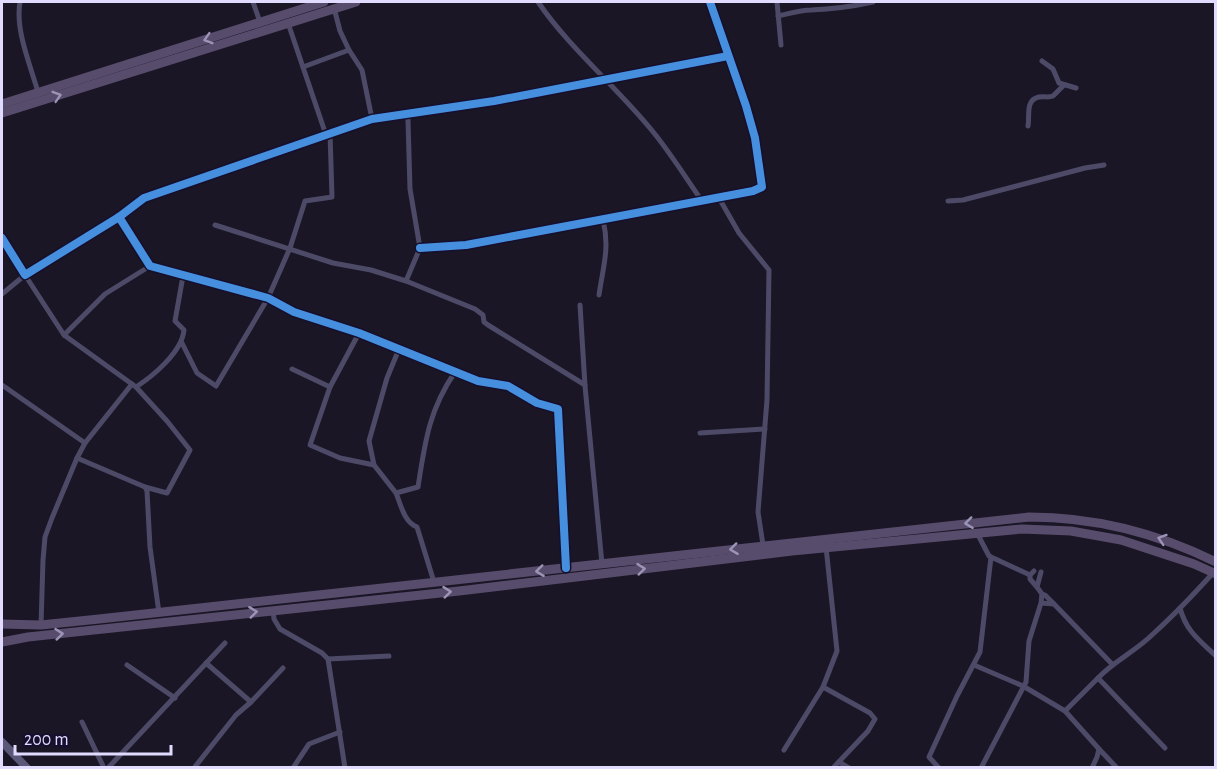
<svg xmlns="http://www.w3.org/2000/svg" width="1217" height="769" viewBox="0 0 1217 769" font-family="'Alegreya Sans',sans-serif">
	<rect width="100%" height="100%" fill="#1a1626"/>
	<g fill="none" stroke-linecap="round" stroke-linejoin="round">
		<g stroke="#4d4a67" stroke-width="5">
			<path d="M20 2C15 30 30 64 38 92"/>
			<polyline points="253,2 260,22"/>
			<path d="M538 2C571 50 617 87 654 133 671 154 686 178 702 201"/>
			<polyline points="777,2 781,45"/>
			<polyline points="334,8 340,31 349,50"/>
			<path d="M778 16C788 14 800 10 811 10 834 9 850 7 873 2"/>
			<polyline points="288,23 326,135"/>
			<polyline points="1042,61 1053,69 1059,83 1076,88"/>
			<polyline points="303,67 349,50 362,70 372,119"/>
			<polyline points="405,113 408,120 410,189 420,248 406,281"/>
			<path d="M1028 126C1030 115 1025 100 1039 97 1044 96 1048 98 1053 96L1064 85"/>
			<polyline points="719,198 739,233 769,270 767,400 758,512 763,545"/>
			<polyline points="948,201 963,200 1085,168 1104,165"/>
			<polyline points="119,217 150,266 268,298 294,312 359,333 478,381 508,386 537,403 558,409 566,568"/>
			<polyline points="215,225 333,263 371,270 406,281 475,309 483,315 484,322 488,325 585,385"/>
			<polyline points="2,238 25,275 119,217 144,198 372,119 494,101 728,56"/>
			<polyline points="420,248 466,245 753,191 762,187 755,138 746,106 710,2"/>
			<polyline points="2,294 25,275 64,335 136,387 167,421 190,450 167,493 145,487"/>
			<path d="M599 295C603 267 610 248 603 220"/>
			<polyline points="580,305 585,386 602,564"/>
			<polyline points="359,333 330,387 310,445 340,458 374,465 369,441 387,378 399,349"/>
			<polyline points="64,335 105,294 150,266"/>
			<polyline points="182,343 197,373 216,386 268,298 290,248 305,201 332,197 330,133"/>
			<polyline points="292,369 330,387"/>
			<polyline points="2,385 85,443"/>
			<path d="M136 387C153 376 182 352 184 330L175 321 183 276"/>
			<polyline points="700,433 765,429"/>
			<polyline points="77,458 145,487 147,491 150,547 159,613"/>
			<path d="M374 465 396 493 418 487C425 442 429 410 455 372"/>
			<path d="M396 493C401 505 404 522 417 527L434 582"/>
			<polyline points="977,533 989,556 1030,575"/>
			<polyline points="826,547 837,651 823,687 870,713 875,719 868,731 833,768"/>
			<polyline points="1034,571 1030,575 1030,579 1037,587"/>
			<polyline points="1041,572 1037,587 1042,594"/>
			<polyline points="1054,604 1112,664"/>
			<path d="M1180 608C1186 631 1199 640 1216 656"/>
			<polyline points="273,610 274,619 280,629 322,653 328,659 389,656"/>
			<polyline points="41,625 43,560 45,537 52,518 77,458 85,443 132,384"/>
			<polyline points="328,659 345,768"/>
			<polyline points="206,663 251,702"/>
			<polyline points="127,665 175,698"/>
			<polyline points="974,665 1023,686 1065,711 1099,749"/>
			<polyline points="1065,711 1098,678"/>
			<polyline points="82,722 104,768"/>
			<path d="M1165 748 1098 678C1114 661 1136 651 1153 634 1174 615 1194 594 1213 573"/>
			<polyline points="784,750 823,687"/>
			<polyline points="839,762 849,768"/>
			<polyline points="108,768 225,643"/>
			<polyline points="194,768 236,715 251,702 283,668"/>
			<polyline points="293,768 309,744 340,732"/>
			<polyline points="939,768 929,757 957,696 980,652 991,557"/>
			<polyline points="981,768 1026,682 1029,641 1041,603 1042,594 1045,595 1054,604 1041,603"/>
			<polyline points="1092,768 1097,757 1099,749 1117,768"/>
		</g>
		<polyline stroke="#5b5779" stroke-width="8" points="2,742 27,768"/>
		<g stroke="#584c6c" stroke-width="9">
			<polyline points="2,104 324,2"/>
			<polyline points="2,113 356,2"/>
			<path d="M2 624 41 625 99 619 1029 517C1094 517 1157 533 1216 562"/>
			<polyline points="2,642 28,637 459,591 792,551 1022,529 1071,531 1121,540 1194,564 1216,574"/>
		</g>
		<defs>
			<g id="cycleway">
				<polyline points="119,217 150,266 268,298 294,312 359,333 478,381 508,386 537,403 558,409 566,568"/>
				<polyline points="2,238 25,275 119,217 144,198 372,119 494,101 728,56"/>
				<polyline points="420,248 466,245 753,191 762,187 755,138 746,106 710,2"/>
			</g>
		</defs>
		<use href="#cycleway" stroke="#160f2d" stroke-width="11"/>
		<use href="#cycleway" stroke="#468fdf" stroke-width="8"/>
	</g>
	<defs><path id="oneway-chevron" d="M-2-3.5L2.5 0L-2 3.5" fill="none" stroke-width="1.6" stroke-linecap="round" stroke-linejoin="round" transform="scale(1.5)"/></defs>
	<g stroke="#9c94b6">
		<use href="#oneway-chevron" transform="translate(208 39) rotate(163)"/>
		<use href="#oneway-chevron" transform="translate(57 96) rotate(-17)"/>
		<use href="#oneway-chevron" transform="translate(969 523) rotate(173)"/>
		<use href="#oneway-chevron" transform="translate(1162 539) rotate(-162)"/>
		<use href="#oneway-chevron" transform="translate(734 549) rotate(173)"/>
		<use href="#oneway-chevron" transform="translate(641 569) rotate(-6)"/>
		<use href="#oneway-chevron" transform="translate(540 571) rotate(173)"/>
		<use href="#oneway-chevron" transform="translate(447 592) rotate(-6)"/>
		<use href="#oneway-chevron" transform="translate(253 612) rotate(-7)"/>
		<use href="#oneway-chevron" transform="translate(59 634) rotate(-6)"/>
	</g>
	<rect width="1217" height="769" fill="none" stroke="#e1dbff" stroke-width="6"/>
	<path d="M15 745v9h156v-9" fill="none" stroke="#e1dbff" stroke-width="3"/>
	<text x="24" y="745" font-size="18" fill="#e1dbff" stroke="#160f2d" stroke-width="4.5" paint-order="stroke">200 m</text>
</svg>
